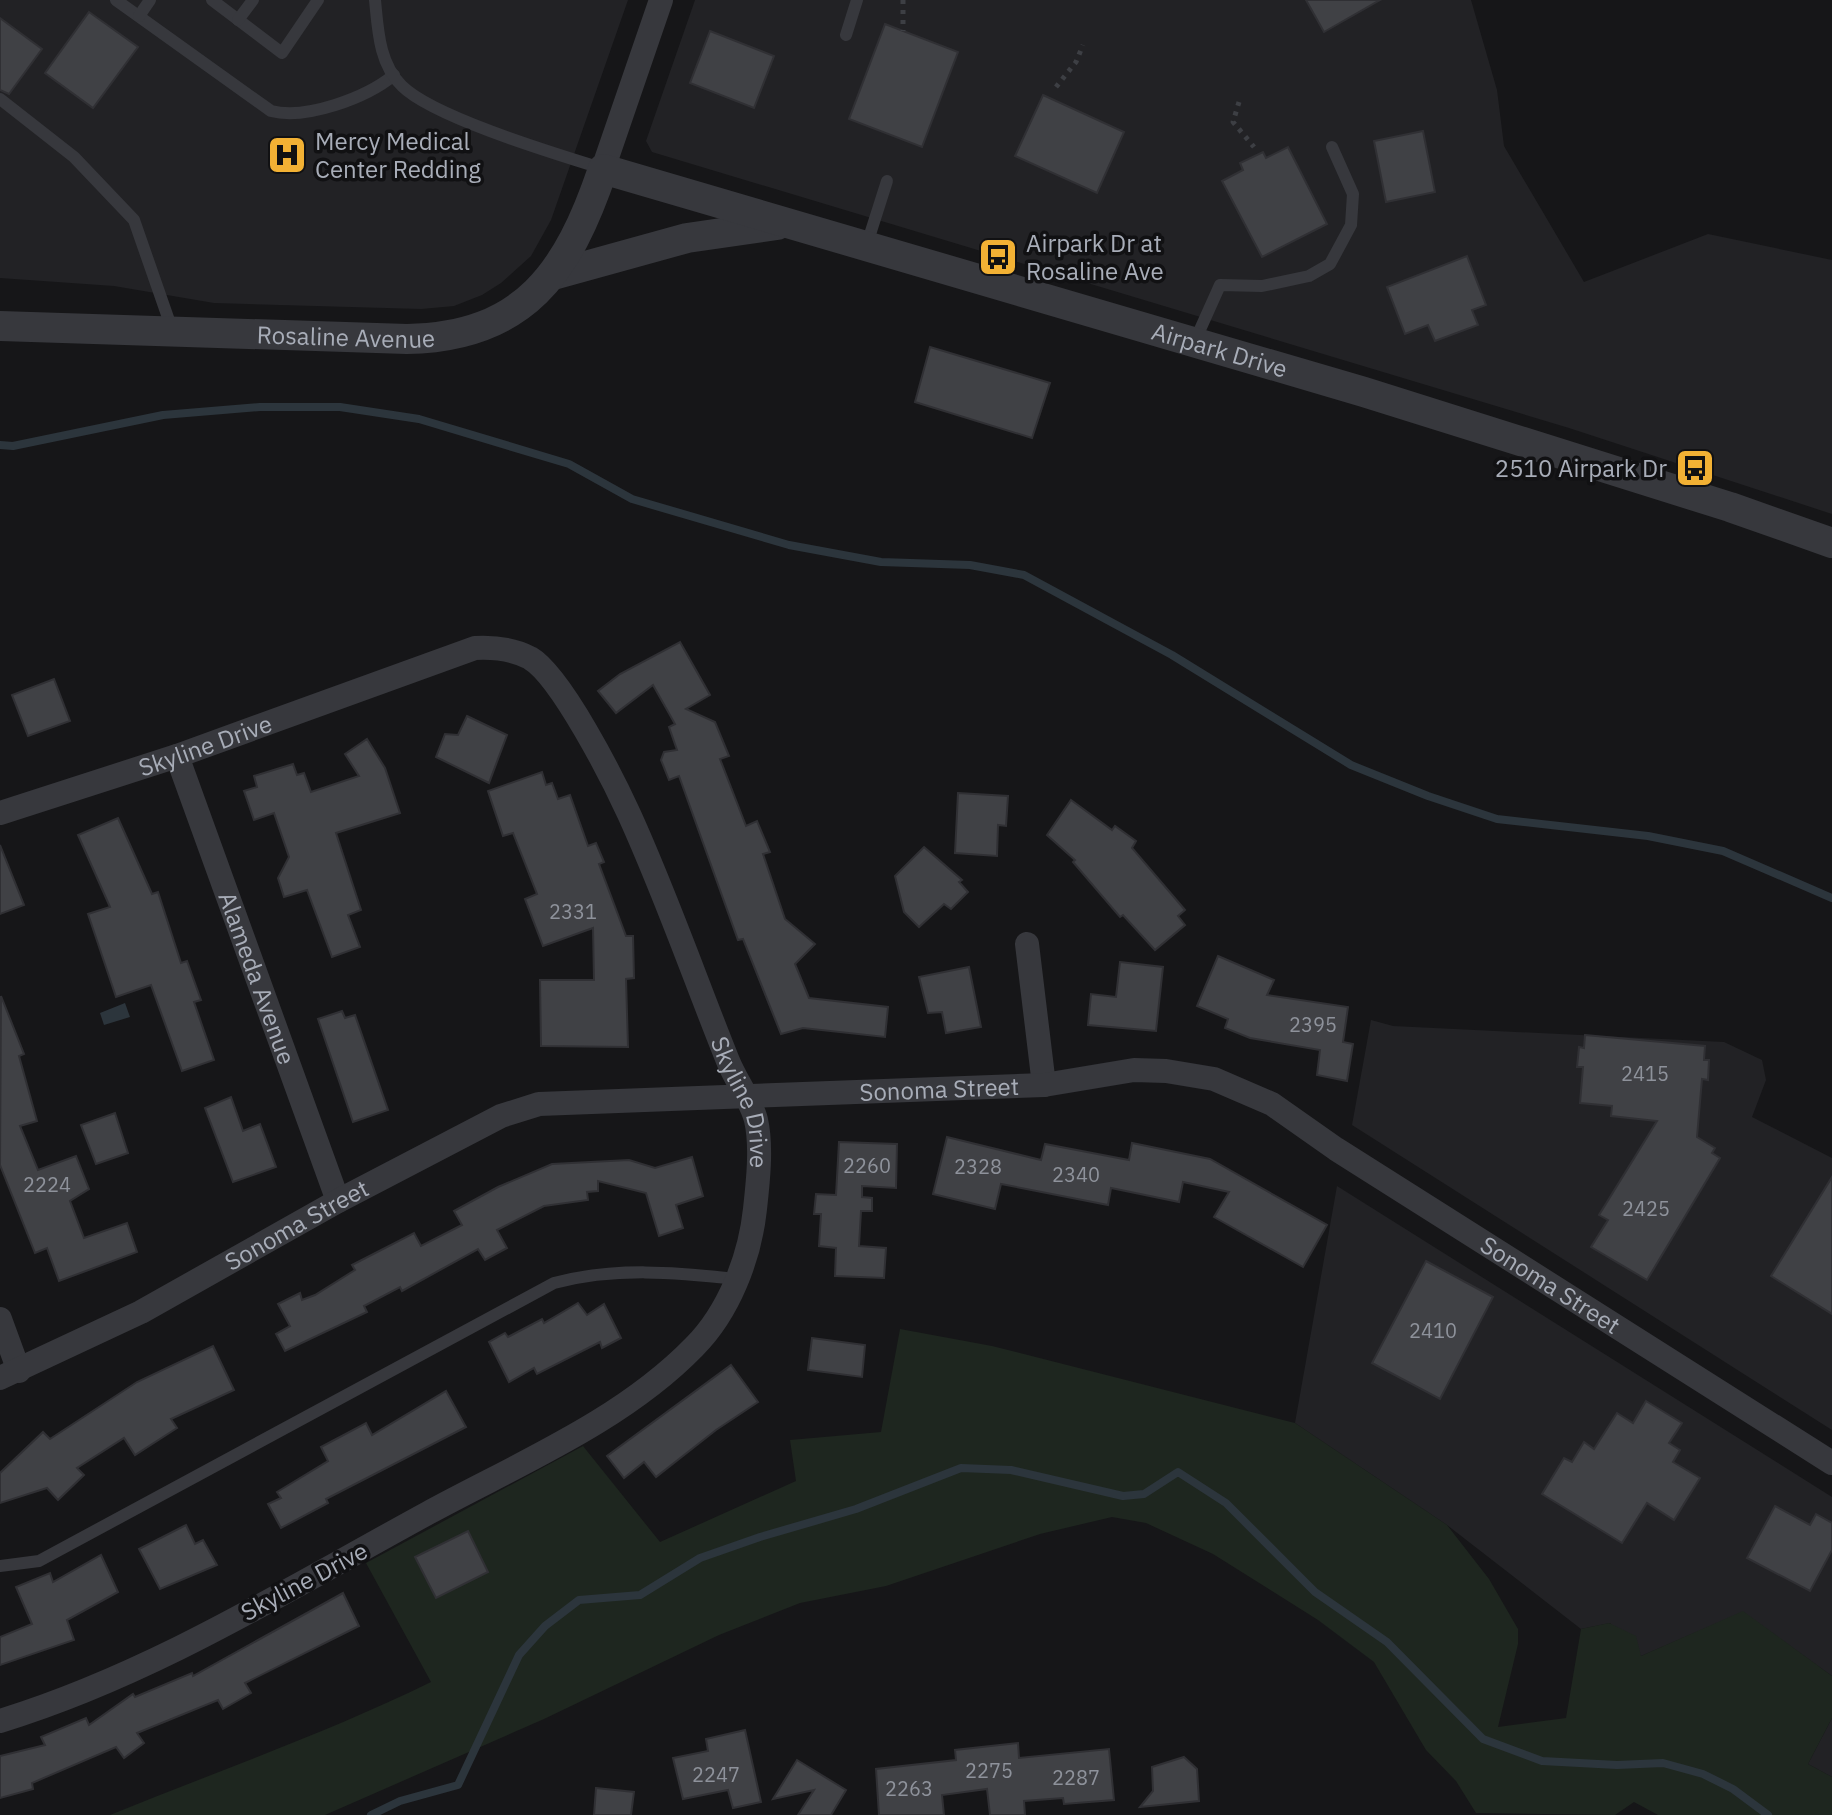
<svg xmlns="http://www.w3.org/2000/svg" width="1832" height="1815" viewBox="0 0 1832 1815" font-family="'IBM Plex Sans',sans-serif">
	<rect width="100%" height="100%" fill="#161618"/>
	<g fill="#222225">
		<polygon points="0,0 628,0 551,220 531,256 501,283 482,295 454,306 421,309 214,303 114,286 0,278"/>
		<polygon points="695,0 1471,0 1497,90 1504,146 1584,282 1708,234 1832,260 1832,514 1569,428 652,152 646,141"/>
		<polygon points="1371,1020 1393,1026 1724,1042 1762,1060 1766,1080 1752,1117 1832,1158 1832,1430 1352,1125"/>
		<polygon points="1337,1186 1832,1497 1832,1676 1743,1612 1641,1656 1610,1623 1581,1629 1447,1525 1295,1423"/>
		<polygon points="1832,1718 1832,1777 1808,1764"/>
	</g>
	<path fill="#1e261f" d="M900 1329 992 1346 1295 1423 1447 1525 1489 1579 1518 1629V1644L1498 1727 1566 1718 1581 1629 1609 1623 1636 1636 1641 1656 1743 1611 1832 1676V1718L1808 1764 1832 1777V1815H1658L1634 1802 1615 1815 1476 1813 1456 1781 1426 1750 1374 1662 1318 1620 1213 1554 1146 1523 1112 1517 1040 1534 886 1586 800 1603 719 1635 544 1719 325 1815H110C218 1771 327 1733 431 1682L366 1563 583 1446 660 1542 796 1481 790 1440 881 1432Z"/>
	<polygon fill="#2c353c" points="125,1003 130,1017 104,1025 100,1013"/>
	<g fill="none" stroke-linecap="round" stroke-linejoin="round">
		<g stroke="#2c353c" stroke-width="8">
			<polyline points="0,445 13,446 163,415 260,407 340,407 419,419 569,464 632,499 789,545 881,562 970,565 1024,575 1172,655 1351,765 1428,796 1497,819 1648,836 1723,851 1832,898"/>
			<polyline points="371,1815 400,1801 458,1785 519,1655 545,1626 579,1600 640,1595 700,1558 760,1537 856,1509 961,1468 1011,1470 1123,1496 1144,1494 1178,1472 1226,1503 1315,1592 1387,1642 1483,1739 1542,1761 1617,1765 1663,1763 1703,1774 1733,1789 1768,1815"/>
		</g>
	</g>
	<g fill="#404145" stroke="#303034" stroke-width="2">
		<polygon points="1306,0 1380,0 1324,32"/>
		<polygon points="89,12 138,47 93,108 45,73"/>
		<polygon points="0,18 42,49 9,94 0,90"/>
		<polygon points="885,24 958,52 922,147 849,119"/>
		<polygon points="710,31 774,56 754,108 690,83"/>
		<polygon points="1043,95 1124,132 1097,193 1015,156"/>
		<polygon points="1423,131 1435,192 1386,202 1374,141"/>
		<polygon points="1288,147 1327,224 1262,257 1222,181 1243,170 1240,163 1263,152 1266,158"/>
		<polygon points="1467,256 1486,305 1472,310 1478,325 1435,341 1428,325 1405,334 1387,287"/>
		<polygon points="930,347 1050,383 1032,438 915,402"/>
		<polygon points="680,642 710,695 686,709 715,722 729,756 720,759 746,826 757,821 770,852 763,854 785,919 815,944 795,964 809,998 888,1007 885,1037 803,1028 781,1034 743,939 738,940 679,776 669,780 661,760 664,752 677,750 669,727 675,724 653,685 616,713 598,691 620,674"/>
		<polygon points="54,679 70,721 28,736 12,695"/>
		<polygon points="467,716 507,735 489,783 436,757 445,734 458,735"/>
		<polygon points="367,739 385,768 400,813 336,833 361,910 348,915 360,947 332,957 307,890 284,897 278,878 289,857 274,813 254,820 244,791 257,787 254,776 293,764 297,775 304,773 311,792 359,776 345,754"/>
		<polygon points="542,772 546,785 552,783 558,799 570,795 588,846 596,843 604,862 599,864 626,936 633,936 634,978 626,979 628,1047 541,1046 540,980 594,980 593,928 543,946 525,899 537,894 513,833 503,836 488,791"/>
		<polygon points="958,793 1008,796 1006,826 998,825 997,856 955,853"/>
		<polygon points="1071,800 1112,830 1115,826 1136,841 1132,848 1185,910 1178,916 1185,925 1155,950 1123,915 1120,917 1073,862 1075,860 1047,835"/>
		<polygon points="118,818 152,894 158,892 181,963 187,961 201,1000 194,1002 214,1060 182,1071 151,985 116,997 88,914 110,907 78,835"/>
		<polygon points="0,845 24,905 0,914"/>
		<polygon points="924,847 962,880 959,882 968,892 951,909 944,904 919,927 904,912 895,876"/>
		<polygon points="1218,956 1274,980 1267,995 1348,1007 1343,1042 1353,1044 1347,1081 1317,1075 1320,1050 1250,1038 1225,1028 1228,1019 1197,1006"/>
		<polygon points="1120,962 1163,967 1156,1031 1088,1025 1091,994 1116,997"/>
		<polygon points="969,967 981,1027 946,1033 942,1012 928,1013 919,977"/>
		<polygon points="1,996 24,1054 19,1056 37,1121 20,1126 38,1170 76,1156 89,1189 70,1201 84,1238 127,1223 137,1252 59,1281 47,1248 35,1253 0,1165"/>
		<polygon points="342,1011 345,1018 355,1015 388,1110 353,1122 318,1019"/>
		<polygon points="1585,1035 1705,1046 1704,1060 1709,1060 1708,1080 1702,1079 1697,1137 1715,1148 1712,1153 1720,1158 1647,1280 1591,1247 1608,1220 1599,1215 1657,1121 1611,1116 1612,1106 1580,1103 1583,1067 1577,1067 1579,1047 1584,1048"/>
		<polygon points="231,1097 243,1131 260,1124 276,1167 233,1182 205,1108"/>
		<polygon points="115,1113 128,1153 96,1164 81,1125"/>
		<polygon points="947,1137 1041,1160 1045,1144 1129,1160 1132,1143 1210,1159 1327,1225 1303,1267 1214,1217 1229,1192 1183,1182 1179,1202 1111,1188 1108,1205 1001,1184 995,1209 933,1194"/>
		<polygon points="839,1142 897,1144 896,1188 862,1186 862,1197 872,1198 872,1211 861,1211 859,1246 886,1248 884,1278 835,1276 836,1248 819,1246 821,1214 814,1214 816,1194 836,1195"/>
		<polygon points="692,1157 703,1196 676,1205 683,1228 659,1236 646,1193 598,1181 598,1191 587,1192 588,1200 544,1206 497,1230 507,1248 485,1260 478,1249 402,1291 400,1287 364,1306 367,1312 285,1351 276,1334 290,1326 278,1304 300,1293 302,1300 315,1295 355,1270 352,1265 414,1233 421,1246 462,1225 454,1211 498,1187 552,1164 629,1160 655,1168"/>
		<polygon points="1832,1177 1832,1314 1771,1276"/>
		<polygon points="1426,1261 1493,1297 1440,1399 1372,1363"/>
		<polygon points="578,1303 587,1315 604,1304 621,1338 602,1348 600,1342 537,1374 534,1368 509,1382 489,1342 505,1333 508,1337 542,1319 544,1323"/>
		<polygon points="812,1338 865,1345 862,1377 808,1370"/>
		<polygon points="213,1346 234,1390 171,1419 177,1428 135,1455 124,1438 77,1468 84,1475 58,1500 47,1488 0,1503 0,1473 43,1432 50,1439 137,1382"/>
		<polygon points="731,1365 758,1402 716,1430 656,1477 644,1462 624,1478 607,1456"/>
		<polygon points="446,1391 466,1427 326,1499 328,1503 281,1528 268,1504 281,1498 277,1492 328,1461 321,1447 366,1423 372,1435"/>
		<polygon points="1646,1401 1682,1423 1669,1443 1680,1450 1673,1462 1700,1478 1674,1520 1647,1503 1622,1543 1542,1494 1564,1458 1572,1462 1584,1442 1594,1449 1617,1413 1633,1423"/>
		<polygon points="1775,1506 1810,1525 1816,1514 1832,1523 1832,1550 1810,1591 1747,1558"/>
		<polygon points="186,1525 195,1544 203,1540 217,1565 160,1589 139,1549"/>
		<polygon points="468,1531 488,1572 436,1598 415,1557"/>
		<polygon points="101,1555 118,1592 67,1620 74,1640 0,1665 0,1637 32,1624 16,1587 50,1573 53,1582"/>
		<polygon points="343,1593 359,1626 245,1683 251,1693 223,1709 218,1700 137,1733 144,1743 124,1758 116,1747 32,1783 33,1789 0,1798 0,1756 45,1745 41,1737 86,1718 89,1725 133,1694 135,1697 192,1673 193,1676"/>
		<polygon points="745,1730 761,1802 733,1808 728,1790 683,1799 673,1758 708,1751 706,1739"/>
		<polygon points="1018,1743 1019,1758 1109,1749 1114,1800 1064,1804 1063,1798 1024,1801 1025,1815 990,1815 987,1789 942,1795 944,1815 879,1815 876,1769 956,1760 955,1750"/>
		<polygon points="1184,1757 1197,1769 1199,1801 1140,1807 1153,1791 1152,1767"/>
		<polygon points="797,1760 846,1790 831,1815 798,1815 814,1790 773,1799"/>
		<polygon points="596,1788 634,1792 631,1815 594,1815"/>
	</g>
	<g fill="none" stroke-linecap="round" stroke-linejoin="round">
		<g stroke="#3d3f44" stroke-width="5" stroke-dasharray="4 6" stroke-linecap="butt">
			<polyline points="903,0 903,31"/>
			<polyline points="1056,87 1076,62 1083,45"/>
			<polyline points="1239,102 1233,122 1254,147"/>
		</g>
		<g stroke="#37383d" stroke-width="12">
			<path d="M116 0 271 111C306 120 366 98 394 75"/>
			<polyline points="212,0 282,53 318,0"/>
			<path d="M375 0C378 30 379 64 402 86 433 117 556 154 601 168"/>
			<polyline points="139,16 150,0"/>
			<polyline points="238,20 253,0"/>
			<polyline points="846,35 857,0"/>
			<polyline points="0,99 74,157 134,220 173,332"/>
			<polyline points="866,247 887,181"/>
			<polyline points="1194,343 1220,285 1262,286 1309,276 1330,264 1351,225 1353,194 1332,147"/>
			<path d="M0 1566 39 1561 554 1283C614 1267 676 1272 736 1279"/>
		</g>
		<g stroke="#37383d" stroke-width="24">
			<polyline points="603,169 661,0"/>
			<path id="s1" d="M177 756 338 1201"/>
			<path id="s2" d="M0 813 177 756 475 648C494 647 513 649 530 658 561 676 613 779 629 814 666 895 695 979 728 1061 736 1081 751 1100 756 1120 762 1146 758 1182 755 1209 750 1257 729 1312 694 1347 622 1421 518 1464 428 1513 290 1588 151 1675 0 1721"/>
			<polyline points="1027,944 1044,1085"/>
			<polyline points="0,1319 19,1371"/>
			<path id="s3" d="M0 1378 141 1312 338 1201 501 1116 539 1104 1044 1085 1134 1070 1166 1071 1214 1079 1272 1104 1336 1149 1832 1463"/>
		</g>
		<g stroke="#37383d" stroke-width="30">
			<polyline points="553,275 687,238 777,225"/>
			<path id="s4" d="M0 326 407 339C525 337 568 272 603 169L1364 392 1730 507 1832 543"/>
		</g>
	</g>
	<defs>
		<symbol id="hospital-square" viewBox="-11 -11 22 22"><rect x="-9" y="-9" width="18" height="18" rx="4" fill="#f2b134" stroke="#111113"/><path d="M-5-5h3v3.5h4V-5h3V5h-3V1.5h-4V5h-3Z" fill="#111"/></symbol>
		<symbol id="bus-square" viewBox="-11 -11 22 22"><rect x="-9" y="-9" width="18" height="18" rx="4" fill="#f2b134" stroke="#111113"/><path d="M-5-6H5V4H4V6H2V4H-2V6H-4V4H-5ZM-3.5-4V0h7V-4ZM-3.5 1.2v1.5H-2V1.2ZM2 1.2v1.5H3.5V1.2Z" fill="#111"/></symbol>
	</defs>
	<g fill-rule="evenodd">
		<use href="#hospital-square" x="265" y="133" width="44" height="44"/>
		<use href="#bus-square" x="976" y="235" width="44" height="44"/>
		<use href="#bus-square" x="1673" y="446" width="44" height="44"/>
	</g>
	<g text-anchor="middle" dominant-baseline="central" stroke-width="7" stroke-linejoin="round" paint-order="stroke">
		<g font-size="20" fill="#8e929b">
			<text x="573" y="911">2331</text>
			<text x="1313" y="1024">2395</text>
			<text x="1645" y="1073">2415</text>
			<text x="867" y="1165">2260</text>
			<text x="978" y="1166">2328</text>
			<text x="1076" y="1174">2340</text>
			<text x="47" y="1184">2224</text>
			<text x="1646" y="1208">2425</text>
			<text x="1433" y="1330">2410</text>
			<text x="989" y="1770">2275</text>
			<text x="716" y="1774">2247</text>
			<text x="1076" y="1777">2287</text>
			<text x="909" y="1788">2263</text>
		</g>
		<g font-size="24" fill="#a8adb8" stroke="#111113" text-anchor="start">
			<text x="315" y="141">Mercy Medical<tspan x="315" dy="28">Center Redding</tspan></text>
			<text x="1026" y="243">Airpark Dr at<tspan x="1026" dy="28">Rosaline Ave</tspan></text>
			<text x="1667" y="468" text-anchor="end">2510 Airpark Dr</text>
		</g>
		<g font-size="24" fill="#a8adb8" stroke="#111113">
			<text stroke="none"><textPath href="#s4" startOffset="346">Rosaline Avenue</textPath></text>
			<text stroke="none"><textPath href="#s4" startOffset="1332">Airpark Drive</textPath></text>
			<text stroke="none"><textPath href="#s2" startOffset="216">Skyline Drive</textPath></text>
			<text stroke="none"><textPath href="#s1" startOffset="236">Alameda Avenue</textPath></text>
			<text stroke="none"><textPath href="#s3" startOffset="1006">Sonoma Street</textPath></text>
			<text stroke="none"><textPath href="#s2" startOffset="1056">Skyline Drive</textPath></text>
			<text stroke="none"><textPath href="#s3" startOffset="334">Sonoma Street</textPath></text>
			<text stroke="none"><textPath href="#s3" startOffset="1678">Sonoma Street</textPath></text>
			<text transform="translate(304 1581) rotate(-28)">Skyline Drive</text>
		</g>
	</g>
</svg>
